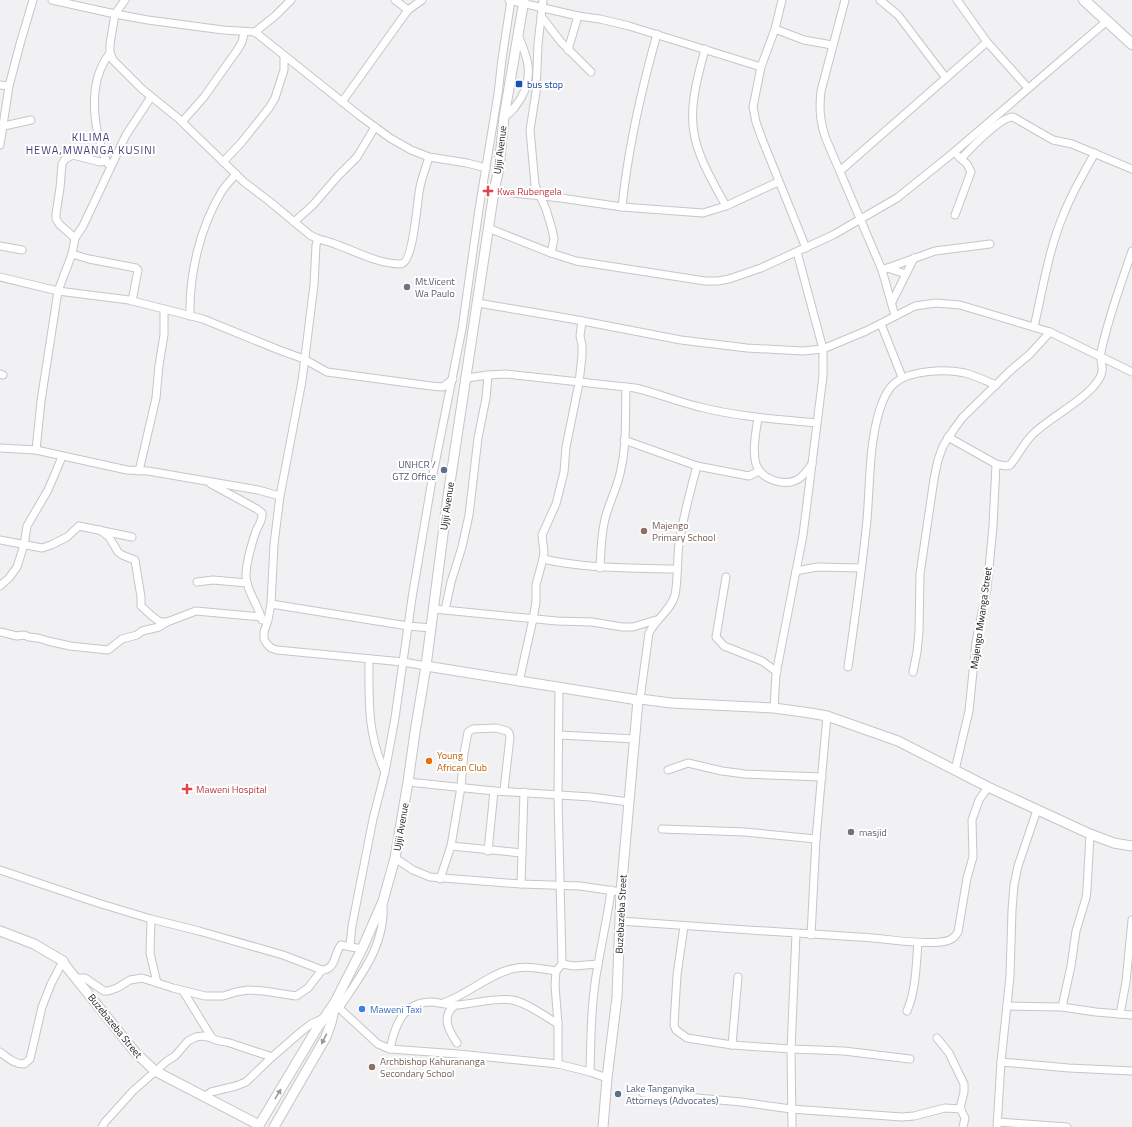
<svg xmlns="http://www.w3.org/2000/svg" width="1132" height="1127" viewBox="0 0 1132 1127" font-family="'Titillium Web',sans-serif">
	<rect width="100%" height="100%" fill="#f1f1f3"/>
	<g fill="none" stroke-linecap="round" stroke-linejoin="round">
		<defs>
			<g id="minor">
				<polyline points="52,0 115,14 148,20 223,30 255,32 360,116 390,138 411,150 429,157 467,163 486,168"/>
				<polyline points="125,0 115,14 110,44 110,53 113,60 142,89 179,119 244,182 269,201 310,235 318,239 316,245 314,285 302,381 280,496 274,544 271,604 268,620 264,632 264,639 267,644 271,648 277,650 403,662 426,666"/>
				<polyline points="395,0 408,10"/>
				<polyline points="509,0 578,16 600,19 629,26 761,67"/>
				<polyline points="543,0 538,44 536,92 530,130 535,185 546,209 552,229 554,239 551,253"/>
				<polyline points="782,0 775,29 761,67 753,107 756,122 762,139 806,248"/>
				<path d="M845 0 821 91C819 109 820 122 826 139L882 270 895 316"/>
				<polyline points="880,0 898,15 946,78"/>
				<polyline points="957,0 987,42 1028,88"/>
				<polyline points="541,16 561,42 591,72"/>
				<polyline points="775,29 804,40 832,45"/>
				<polyline points="255,32 275,16 291,0"/>
				<path d="M705 49C698 76 689 105 694 133 698 158 714 184 726 206"/>
				<polyline points="568,50 578,16"/>
				<polyline points="0,85 9,86"/>
				<polyline points="342,102 408,10 422,0"/>
				<path d="M504 117C512 112 516 106 521 98 534 75 528 58 518 35"/>
				<polyline points="182,122 204,97 238,49 242,42 244,33"/>
				<polyline points="4,126 31,120"/>
				<polyline points="0,145 9,86 20,44 33,0"/>
				<path d="M961 159C970 149 1000 117 1013 117L1053 140 1072 144 1132 169"/>
				<polyline points="223,162 241,143 269,108 275,98 284,70 284,56"/>
				<path d="M108 164C103 156 101 145 98 135 92 107 91 77 110 53"/>
				<polyline points="840,171 987,42"/>
				<polyline points="494,191 561,198 622,207 703,213 726,206 778,182"/>
				<path d="M622 207C628 148 641 91 657 34"/>
				<polyline points="955,215 971,172 967,164 958,156"/>
				<polyline points="294,222 313,205 338,176 357,157 375,127"/>
				<polyline points="488,228 551,253 576,261 705,281 718,281 729,279 761,268 833,235 897,198 953,153 1107,21"/>
				<polyline points="75,238 60,225 56,219 56,214 60,188 62,164 65,159 73,155 100,162 106,161"/>
				<path d="M318 239C344 244 373 264 400 264 414 265 417 199 420 187 422 177 426 167 429 157"/>
				<polyline points="0,246 22,250"/>
				<polyline points="72,254 89,259 136,268 138,270 132,301"/>
				<polyline points="887,268 906,274"/>
				<polyline points="882,270 935,251 990,244"/>
				<polyline points="0,277 58,291 129,300 203,319 279,350 304,359 327,372 431,386 443,387 453,379"/>
				<polyline points="892,302 914,258"/>
				<polyline points="478,303 572,319 681,340 747,348 803,351 823,349 830,346 866,331 915,306 936,303 960,305 1050,332 1132,372"/>
				<path d="M190 316C189 274 200 227 222 191 226 185 231 180 236 174"/>
				<polyline points="881,324 902,377"/>
				<path d="M1034 327C1043 288 1049 247 1065 211 1073 191 1084 172 1095 153"/>
				<polyline points="0,374 3,375"/>
				<path d="M467 378 488 375 506 374 635 388C657 393 678 402 700 407 738 417 777 419 816 423"/>
				<path d="M758 418C756 432 752 449 756 464 761 480 786 488 800 478 805 474 809 468 812 464"/>
				<path d="M948 437 996 464 1006 466 1010 465C1019 455 1024 442 1034 433 1052 416 1087 399 1099 379 1106 368 1099 362 1101 352 1108 318 1121 284 1132 251"/>
				<polyline points="624,440 697,466 749,476 759,471"/>
				<polyline points="0,448 36,450 127,470 148,471 177,476 258,490 280,496"/>
				<polyline points="36,450 41,401 58,291 72,254 75,238 83,226 126,135 151,97"/>
				<polyline points="139,471 156,398 159,365 164,335 164,309"/>
				<path d="M211 484 257 509 262 513C263 521 257 527 255 534 251 546 247 560 246 573 245 589 258 604 262 620"/>
				<polyline points="100,530 109,537 118,552 122,555 135,560 141,597 141,606 152,616 160,622 167,622 196,611 261,617"/>
				<polyline points="0,540 42,548 51,545 67,537 79,526 132,537"/>
				<path d="M543 559C587 569 632 568 677 569"/>
				<path d="M600 568C601 551 601 535 605 519 609 502 618 487 621 469 627 443 625 414 626 387"/>
				<polyline points="796,571 817,567 861,568"/>
				<polyline points="726,577 716,637 724,646 762,661 777,672"/>
				<polyline points="197,582 213,580 247,583"/>
				<polyline points="0,586 9,578 17,567 24,545 27,526 48,490 62,457"/>
				<polyline points="271,604 408,626 431,628"/>
				<polyline points="434,609 557,621 592,622 622,627 633,627 656,620"/>
				<polyline points="445,610 451,582 462,547 469,515 478,438 486,398 488,375"/>
				<polyline points="0,632 17,636 24,635 29,637 38,638 48,641 70,646 108,650 122,639 137,635 142,631 159,627 167,622"/>
				<path d="M369 659C369 700 367 734 385 772"/>
				<path d="M848 667C855 618 862 569 867 520 870 484 869 446 879 412 882 402 887 389 895 383 910 370 946 369 965 373 976 376 986 381 996 385"/>
				<polyline points="913,672 917,652 919,632 920,574 934,479 938,460 943,446 954,429 963,417 1010,371 1030,354 1050,332"/>
				<polyline points="519,682 533,619 536,602 536,585 543,559 544,552 542,535 556,504 564,472 566,447 579,383 582,356 582,345 580,336 582,321"/>
				<path d="M640 699 649 633C656 619 671 610 675 595 678 581 677 559 679 544 683 517 690 492 697 466"/>
				<polyline points="774,708 776,674 803,535 823,376 823,349 797,252"/>
				<polyline points="559,735 635,739"/>
				<polyline points="668,770 688,763 722,771 745,774 822,777"/>
				<polyline points="955,770 969,711 976,642 987,589 993,526 996,464"/>
				<polyline points="408,782 494,791 591,797 629,802"/>
				<polyline points="662,829 745,832 816,839"/>
				<polyline points="451,846 522,853"/>
				<polyline points="488,851 494,791"/>
				<polyline points="395,858 413,870 430,877 521,884 580,886 621,892"/>
				<path d="M0 870 98 903 151 919 199 931 283 955 322 970C336 970 334 953 341 945L362 949"/>
				<polyline points="440,879 451,846 461,787 464,753 468,732 473,729 496,728 507,731 509,733 510,737 504,790"/>
				<polyline points="521,884 524,792"/>
				<polyline points="151,919 150,953 157,983"/>
				<path d="M620 921C700 927 779 932 859 937 887 938 913 945 941 942 949 941 954 939 958 932L967 878 973 857 972 820 979 800 988 787"/>
				<polyline points="684,926 677,975 674,1025 676,1030 687,1038 732,1045 791,1049 844,1051 910,1059"/>
				<polyline points="811,935 816,839 827,716"/>
				<polyline points="350,945 352,926 373,819 385,772 395,718 412,598 433,474 462,329 479,209 498,94 502,59 511,0"/>
				<polyline points="562,964 574,966 598,964"/>
				<polyline points="77,978 85,978 104,991 108,991 117,988 130,980 142,978 173,988 205,996 223,996 236,992 248,990 264,991 296,996 308,988 322,970"/>
				<path d="M183 991 212 1038C218 1042 223 1041 230 1043 244 1048 257 1052 272 1057"/>
				<polyline points="335,1002 339,1008 378,1044 390,1049 458,1054 558,1064 590,1072 607,1078"/>
				<path d="M443 1003C467 995 489 974 512 969 526 965 542 969 556 971"/>
				<path d="M454 1006C441 1017 449 1031 457 1043"/>
				<polyline points="1007,1006 1062,1007 1096,1012 1132,1015"/>
				<polyline points="1062,1007 1071,966 1076,931 1086,898 1087,889 1090,834"/>
				<path d="M339 1008C361 975 386 945 383 903"/>
				<path d="M907 1011C916 990 916 966 918 943"/>
				<polyline points="1120,1014 1126,982 1132,920"/>
				<polyline points="937,1038 949,1053 964,1084 964,1092 960,1108 965,1118 963,1127"/>
				<polyline points="732,1045 738,977"/>
				<path d="M390 1049C395 1025 403 1001 433 1002 441 1003 449 1006 457 1005 471 1004 500 997 512 1000 526 1002 546 1017 558 1024"/>
				<path d="M0 1052C8 1058 14 1064 24 1064L30 1059 42 1007 51 984 63 961"/>
				<polyline points="1001,1062 1069,1068 1132,1071"/>
				<polyline points="558,1064 558,1024 555,985 556,971 562,964 558,796 559,687"/>
				<path d="M590 1072C591 1036 591 1000 598 965 602 940 608 915 611 890"/>
				<polyline points="643,1093 741,1102 791,1109 902,1117 914,1116 945,1108 961,1109"/>
				<polyline points="204,1097 211,1092 236,1086 246,1082 272,1057 302,1031 311,1024 324,1018"/>
				<polyline points="998,1122 1067,1127"/>
				<polyline points="102,1127 105,1122 133,1091 167,1061 175,1056 188,1041 196,1037 203,1036 212,1038"/>
				<polyline points="792,1127 791,1049 796,934"/>
				<polyline points="997,1127 1001,1062 1010,976 1012,910 1014,885 1018,866 1037,810"/>
			</g>
			<g id="tertiary">
				<polyline points="426,666 638,700 640,699 671,703 774,708 810,713 827,716 898,741 988,787 1090,834 1114,843 1132,846"/>
				<polyline points="0,931 34,944 63,961 65,965 135,1052 155,1071 259,1125"/>
				<polyline points="258,1127 316,1030 335,1002 362,949 383,901 395,858 408,782 415,732 426,666 448,496 494,191 499,168 504,117 524,0"/>
				<polyline points="274,1127 326,1037 331,1023 335,1005"/>
				<polyline points="603,1127 607,1078 617,997 621,892 638,700"/>
			</g>
			<polyline id="secondary" points="1084,0 1132,44"/>
		</defs>
		<use href="#minor" stroke="#c6c6c8" stroke-width="9"/>
		<use href="#tertiary" stroke="#c6c6c8" stroke-width="11"/>
		<use href="#secondary" stroke="#c6c6c8" stroke-width="12"/>
		<use href="#minor" stroke="#fff" stroke-width="7"/>
		<use href="#tertiary" stroke="#fff" stroke-width="9"/>
		<use href="#secondary" stroke="#fff" stroke-width="10"/>
	</g>
	<defs><path id="oneway-solid" d="M-6-.8H1V-3.2L6.5 0L1 3.2V.8H-6Z"/></defs>
	<g fill="#989898">
		<use href="#oneway-solid" transform="translate(324 1039) rotate(117)"/>
		<use href="#oneway-solid" transform="translate(278 1094) rotate(-59)"/>
	</g>
	<rect fill="#1a4fb4" stroke="#fff" stroke-width="1.5" x="515" y="80" width="8" height="8" rx="2"/>
	<g fill="#e0444e" stroke="#fff" stroke-width="1.5">
		<path d="M486 185h4v4h4v4h-4v4h-4v-4h-4v-4h4z"/>
		<path d="M185 783h4v4h4v4h-4v4h-4v-4h-4v-4h4z"/>
	</g>
	<g fill="#6b7280" stroke="#fff" stroke-width="1.5">
		<circle cx="407" cy="287" r="4"/>
		<circle cx="851" cy="832" r="4"/>
	</g>
	<g fill="#5c6f8a" stroke="#fff" stroke-width="1.5">
		<circle cx="444" cy="470" r="4"/>
		<circle cx="618" cy="1094" r="4"/>
	</g>
	<g fill="#8d6e63" stroke="#fff" stroke-width="1.5">
		<circle cx="644" cy="531" r="4"/>
		<circle cx="372" cy="1067" r="4"/>
	</g>
	<circle fill="#e8710a" stroke="#fff" stroke-width="1.5" cx="429" cy="761" r="4"/>
	<circle fill="#3f7fe0" stroke="#fff" stroke-width="1.5" cx="362" cy="1009" r="4"/>
	<g text-anchor="middle" dominant-baseline="central" stroke-width="4" stroke-linejoin="round" paint-order="stroke">
		<g font-size="10" fill="#164399" stroke="#fff" text-anchor="start">
			<text x="527" y="84">bus stop</text>
		</g>
		<g font-size="10" fill="#1a1a1b" stroke="#fff">
			<text transform="translate(500 150) rotate(-83)">Ujiji Avenue</text>
			<text transform="translate(447 506) rotate(-82)">Ujiji Avenue</text>
			<text transform="translate(981 618) rotate(-82)">Majengo Mwanga Street</text>
			<text transform="translate(401 827) rotate(-80)">Ujiji Avenue</text>
			<text transform="translate(621 914) rotate(-87)">Buzebazeba Street</text>
			<text transform="translate(115 1026) rotate(51)">Buzebazeba Street</text>
		</g>
		<g font-size="10" fill="#be3a42" stroke="#fff" text-anchor="start">
			<text x="497" y="191">Kwa Rubengela</text>
			<text x="196" y="789">Maweni Hospital</text>
		</g>
		<g font-size="10" fill="#5b616d" stroke="#fff" text-anchor="start">
			<text x="415" y="281">Mt.Vicent<tspan x="415" dy="12">Wa Paulo</tspan></text>
			<text x="859" y="832">masjid</text>
		</g>
		<g font-size="10" fill="#4e5e75" stroke="#fff" text-anchor="end">
			<text x="436" y="464">UNHCR /<tspan x="436" dy="12">GTZ Office</tspan></text>
			<text x="626" y="1088" text-anchor="start">Lake Tanganyika<tspan x="626" dy="12">Attorneys (Advocates)</tspan></text>
		</g>
		<g font-size="10" fill="#785e54" stroke="#fff" text-anchor="start">
			<text x="652" y="525">Majengo<tspan x="652" dy="12">Primary School</tspan></text>
			<text x="380" y="1061">Archbishop Kahurananga<tspan x="380" dy="12">Secondary School</tspan></text>
		</g>
		<g font-size="10" fill="#c56008" stroke="#fff" text-anchor="start">
			<text x="437" y="755">Young<tspan x="437" dy="12">African Club</tspan></text>
		</g>
		<g font-size="10" fill="#366cbe" stroke="#fff" text-anchor="start">
			<text x="370" y="1009">Maweni Taxi</text>
		</g>
		<g font-size="11" letter-spacing="1" fill="#493d7a" stroke="#fff">
			<text x="91" y="137">KILIMA<tspan x="91" dy="13">HEWA,MWANGA KUSINI</tspan></text>
		</g>
	</g>
</svg>
